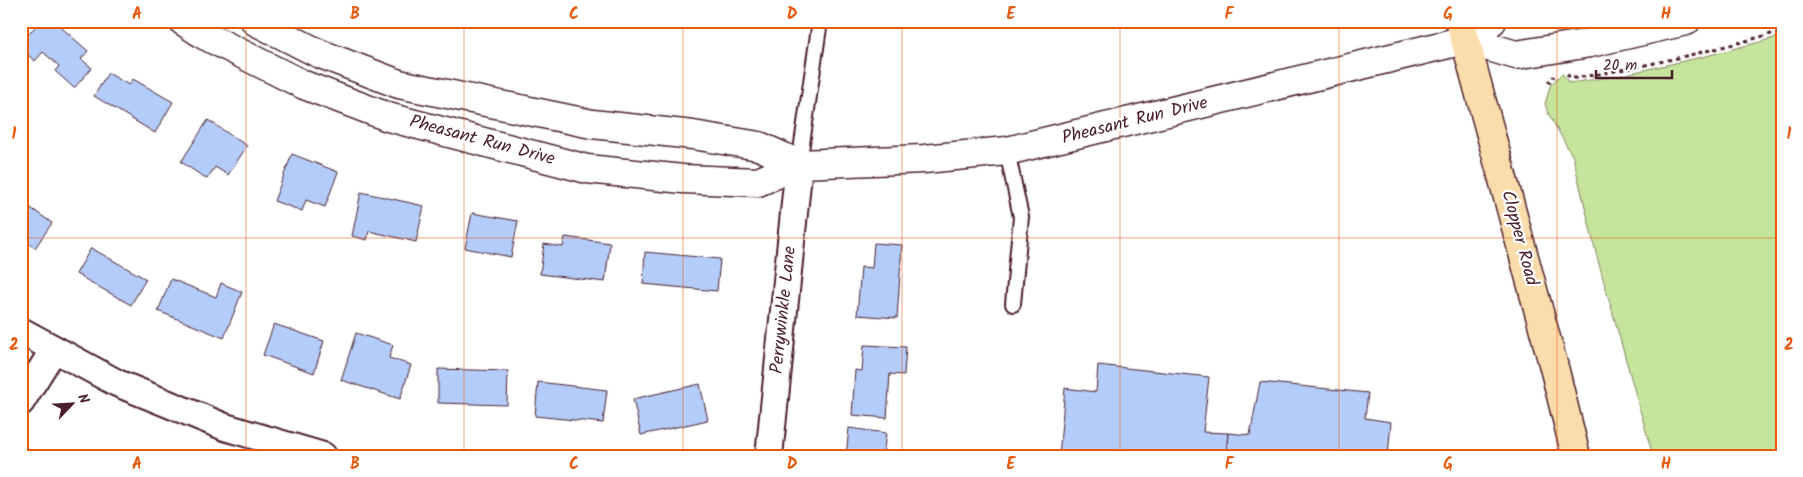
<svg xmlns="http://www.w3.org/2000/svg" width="1803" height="477" viewBox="0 0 1803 477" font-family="Kalam,sans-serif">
	<rect width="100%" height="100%" fill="#fff"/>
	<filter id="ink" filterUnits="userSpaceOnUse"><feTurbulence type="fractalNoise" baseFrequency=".02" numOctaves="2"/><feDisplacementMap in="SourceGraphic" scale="10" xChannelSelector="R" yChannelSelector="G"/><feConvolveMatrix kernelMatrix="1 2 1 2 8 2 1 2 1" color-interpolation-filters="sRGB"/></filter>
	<g filter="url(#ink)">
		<polygon fill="#c5e49c" stroke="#888264" points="1782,36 1782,456 1653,456 1597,257 1573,157 1548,113 1545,104 1550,86 1562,73 1569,83 1617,76 1706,56"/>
		<g fill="#b4ccfa" stroke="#4a1f2b">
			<polygon points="40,21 54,21 88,51 81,59 92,68 74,88 55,71 59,66 43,52 35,61 21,49 21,43"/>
			<polygon points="108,73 129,85 133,79 173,102 155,133 94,96"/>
			<polygon points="208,120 247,146 228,175 215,167 207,179 181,162"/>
			<polygon points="292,154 338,172 325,207 306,200 302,211 274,201"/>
			<polygon points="361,192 424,206 416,242 369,231 367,240 352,236"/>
			<polygon points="21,201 52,223 35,248 21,239"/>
			<polygon points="472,213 518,221 511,257 465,248"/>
			<polygon points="565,237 610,243 605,282 540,274 544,244 563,247"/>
			<polygon points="874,243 902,245 897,318 857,315 861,267 872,268"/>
			<polygon points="91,248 146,279 131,305 76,274"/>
			<polygon points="645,252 720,259 717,291 643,284"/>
			<polygon points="171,279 216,297 221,283 242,292 224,338 158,311"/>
			<polygon points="274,324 324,341 314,373 263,355"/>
			<polygon points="356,333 393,345 389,358 411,365 400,399 341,380"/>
			<polygon points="864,345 906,347 904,375 890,374 887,418 852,415 855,370 862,371"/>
			<polygon points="1098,365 1209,377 1203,432 1228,433 1226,456 1059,456 1065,388 1096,392"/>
			<polygon points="438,369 508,371 507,405 438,403"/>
			<polygon points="538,382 607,390 603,423 535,416"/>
			<polygon points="1260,382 1368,393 1365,418 1391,422 1388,456 1226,456 1228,433 1250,435"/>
			<polygon points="700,384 708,420 641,435 633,399"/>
			<polygon points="849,428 886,433 883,456 846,456"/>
		</g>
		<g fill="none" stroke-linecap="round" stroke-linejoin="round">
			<defs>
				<g id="lane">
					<polyline points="1007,151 1021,217 1013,304"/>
					<polyline points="799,164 820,21"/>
				</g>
				<g id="street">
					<polyline points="21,331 117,383 225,427 323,456"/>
					<polyline points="21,402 54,349"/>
					<polyline points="769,456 799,164"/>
				</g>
				<g id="secondary">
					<polyline points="183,21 206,36 304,85 388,117 587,169 683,179 758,182 799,164 924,159 1007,151 1465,40 1492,21"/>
					<polyline points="255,21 318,53 399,84 592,124 693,135 759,146 799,164"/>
					<polyline points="1465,40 1516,55 1590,43 1686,21"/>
				</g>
				<polyline id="primary" points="1460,21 1555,371 1576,456"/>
			</defs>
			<use href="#lane" stroke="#4a1f2b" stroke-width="18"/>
			<use href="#street" stroke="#4a1f2b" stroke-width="30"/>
			<use href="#secondary" stroke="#4a1f2b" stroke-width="31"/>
			<use href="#primary" stroke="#4a1f2b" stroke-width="31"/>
			<g stroke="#4a1f2b" stroke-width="3" stroke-dasharray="4 4" stroke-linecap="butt">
				<path d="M1567 74 1570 78H1575C1645 67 1714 50 1782 31"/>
				<polyline points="1548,80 1550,82 1554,76"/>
			</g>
			<use href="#lane" stroke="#fff" stroke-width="14"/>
			<use href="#street" stroke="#fff" stroke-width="26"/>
			<use href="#secondary" stroke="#fff" stroke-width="28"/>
			<use href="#primary" stroke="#faddab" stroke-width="28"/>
		</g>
	</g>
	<path fill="none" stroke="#e8590c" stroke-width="1" stroke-opacity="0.55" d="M246 21V456M464 21V456M683 21V456M902 21V456M1120 21V456M1339 21V456M1557 21V456M21 238H1782"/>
	<g text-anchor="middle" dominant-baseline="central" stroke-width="4.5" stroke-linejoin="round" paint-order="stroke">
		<g font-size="18" fill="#4a1f2b" stroke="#fff">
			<text transform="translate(1135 121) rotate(-14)">Pheasant Run Drive</text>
			<text transform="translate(482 141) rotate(15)">Pheasant Run Drive</text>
			<text transform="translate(1519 238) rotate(75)">Clopper Road</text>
			<text transform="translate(784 310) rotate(-84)">Perrywinkle Lane</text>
		</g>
	</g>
	<rect width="1803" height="477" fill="none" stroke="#fff" stroke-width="55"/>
	<g transform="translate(72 404) rotate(65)" stroke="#ffffff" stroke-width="4" paint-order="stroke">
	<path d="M0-4L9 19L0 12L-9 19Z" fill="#4a1f2b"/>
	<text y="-8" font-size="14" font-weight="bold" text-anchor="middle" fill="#4a1f2b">N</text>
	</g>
	<path d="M1596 70v8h76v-8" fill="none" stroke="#4a1f2b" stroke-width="2.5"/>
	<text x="1603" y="70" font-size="15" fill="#4a1f2b" stroke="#ffffff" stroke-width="4" paint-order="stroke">20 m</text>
	<rect x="28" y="28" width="1748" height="422" fill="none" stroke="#e8590c" stroke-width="2"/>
	<g font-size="16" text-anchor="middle" font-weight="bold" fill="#e8590c">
		<text x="137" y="19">A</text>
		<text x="355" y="19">B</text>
		<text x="574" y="19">C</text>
		<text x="792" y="19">D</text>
		<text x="1011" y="19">E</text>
		<text x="1229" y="19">F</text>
		<text x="1448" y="19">G</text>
		<text x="1666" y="19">H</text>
		<text x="14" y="139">1</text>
		<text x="1789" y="139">1</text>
		<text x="14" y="350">2</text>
		<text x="1789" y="350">2</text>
		<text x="137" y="469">A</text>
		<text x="355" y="469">B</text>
		<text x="574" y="469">C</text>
		<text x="792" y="469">D</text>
		<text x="1011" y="469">E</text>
		<text x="1229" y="469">F</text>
		<text x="1448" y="469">G</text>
		<text x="1666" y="469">H</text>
	</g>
</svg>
